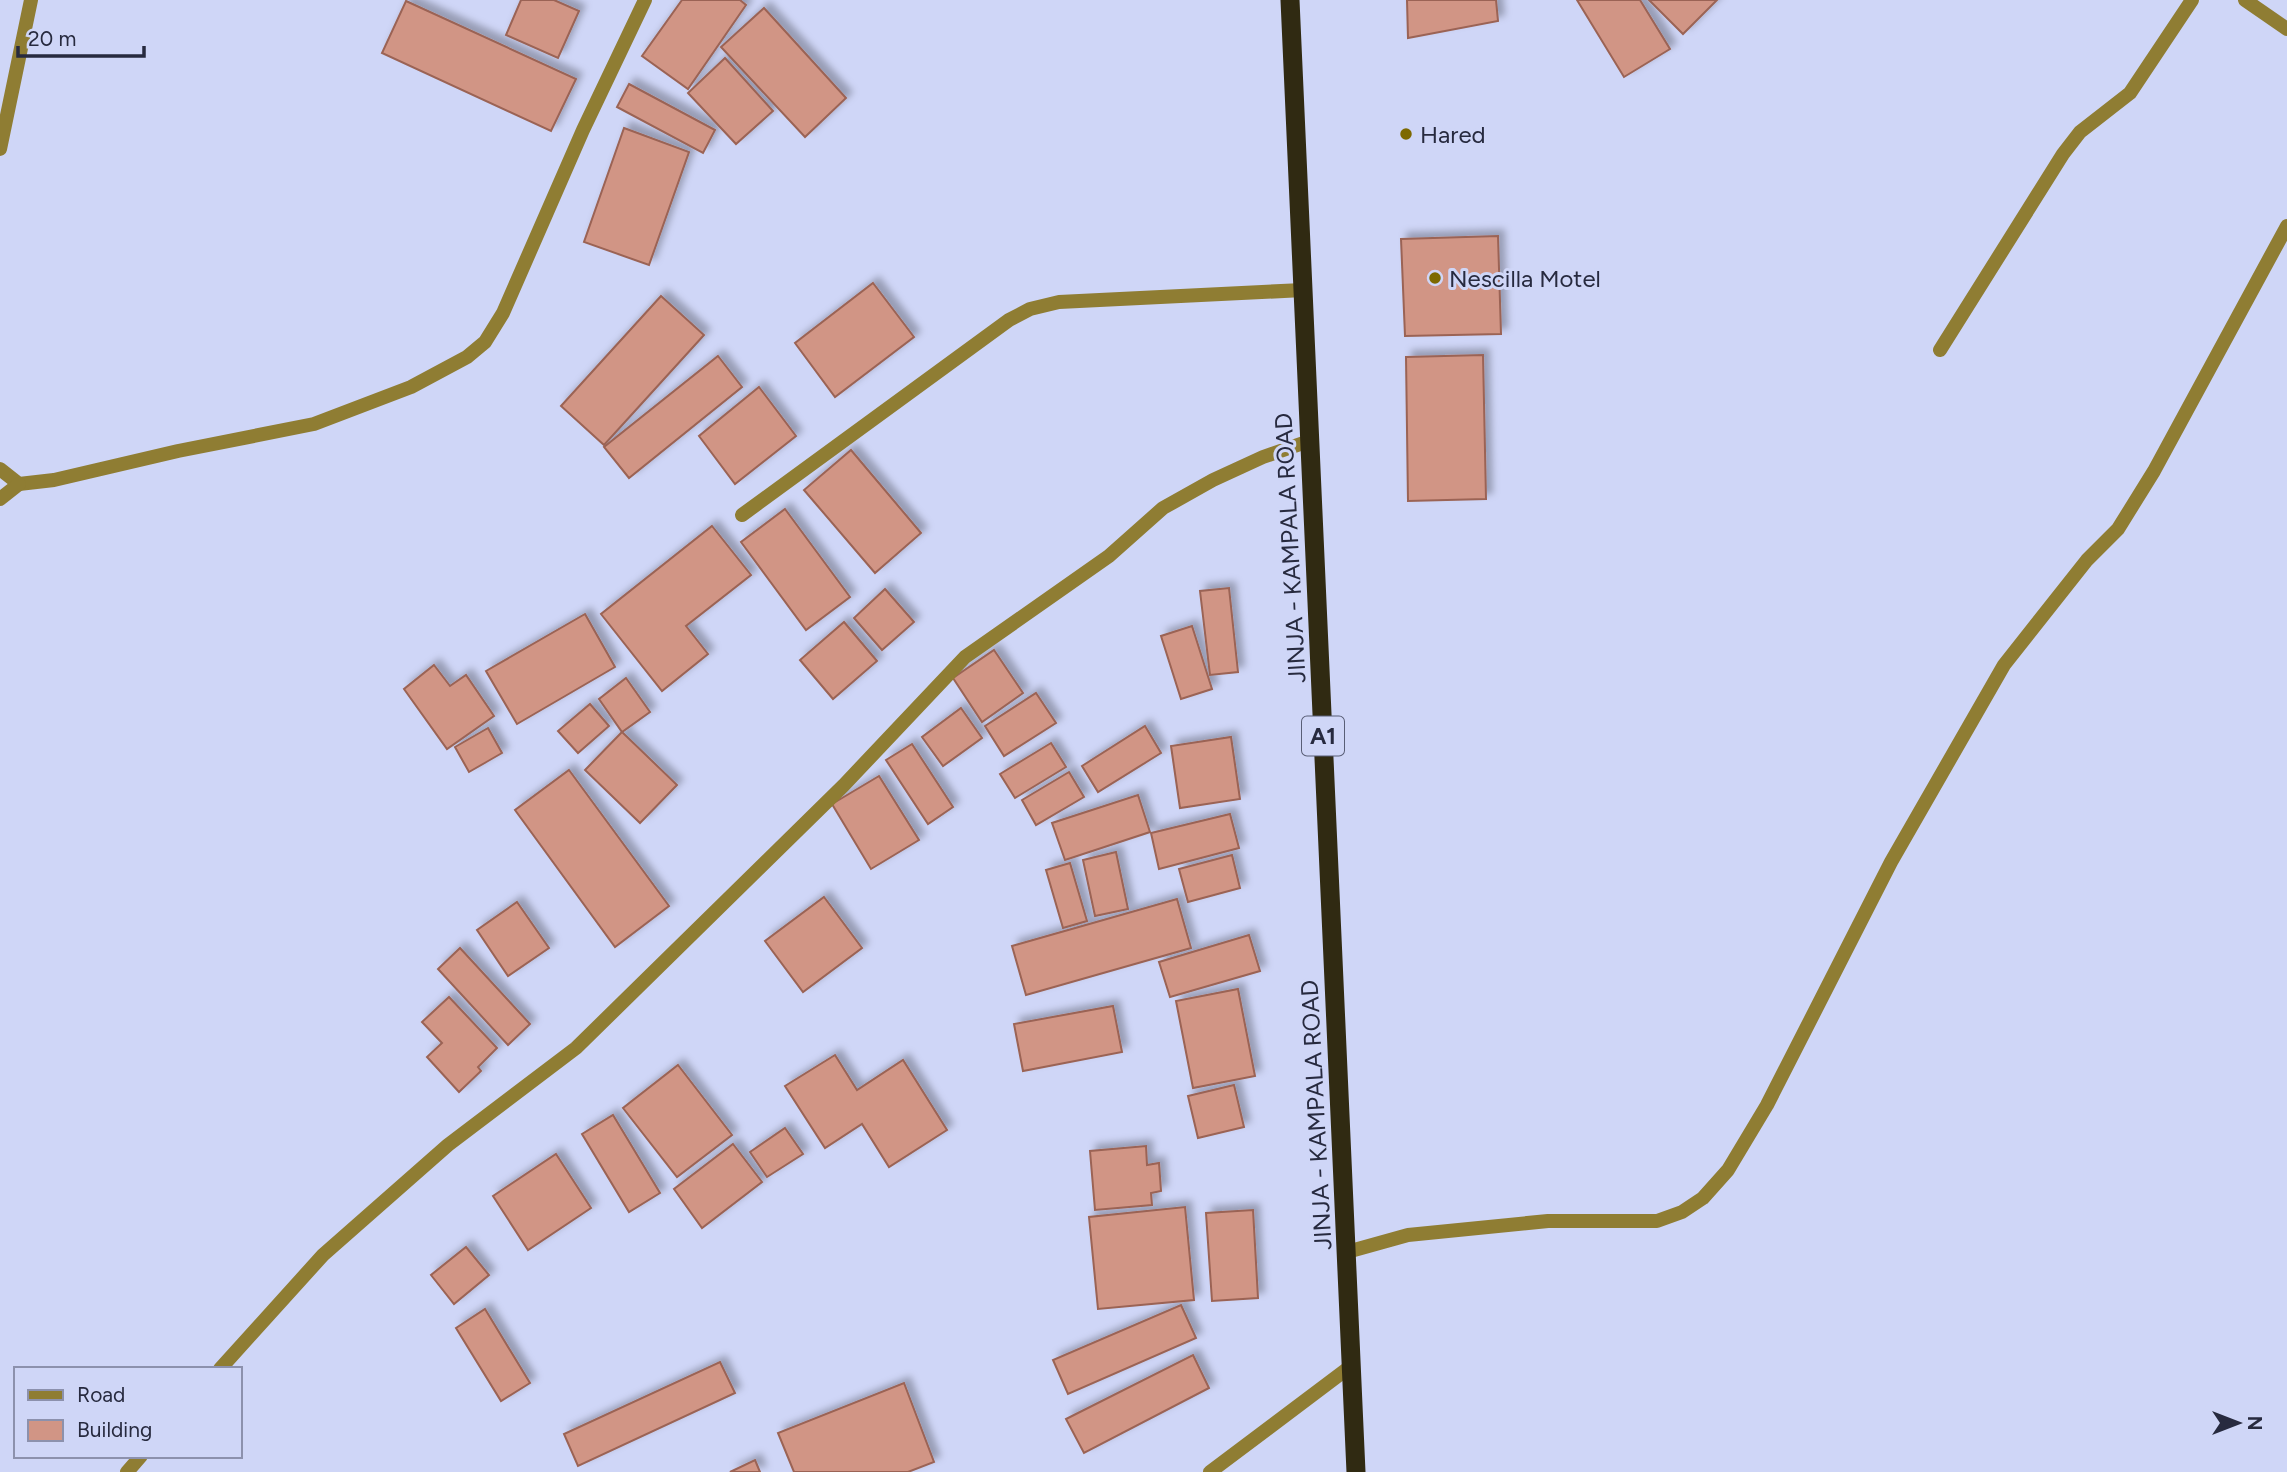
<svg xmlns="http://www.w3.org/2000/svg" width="2287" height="1472" viewBox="0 0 2287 1472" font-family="Figtree,sans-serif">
	<defs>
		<filter id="shadow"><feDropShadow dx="6" dy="-6" stdDeviation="3.5" flood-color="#0004"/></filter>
	</defs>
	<rect width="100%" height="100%" fill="#cfd6f7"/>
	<g fill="#d19585" stroke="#9b6354" stroke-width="2" filter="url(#shadow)">
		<polygon points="521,0 554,0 579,11 558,58 506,35"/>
		<polygon points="682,0 740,0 746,5 688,89 642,56"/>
		<polygon points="1407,0 1496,0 1498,21 1408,38"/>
		<polygon points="1577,0 1640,0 1670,49 1624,77"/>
		<polygon points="1649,0 1717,0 1683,34"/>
		<polygon points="406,1 576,79 551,131 382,53"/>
		<polygon points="764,8 846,98 805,137 721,47"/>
		<polygon points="725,58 773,111 736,144 688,93"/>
		<polygon points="629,84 715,130 703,153 617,107"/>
		<polygon points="624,128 689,152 649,265 584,242"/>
		<polygon points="1498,236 1501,334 1405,336 1401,239"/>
		<polygon points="873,283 914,337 835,397 795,343"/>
		<polygon points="661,296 704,335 604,445 561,406"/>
		<polygon points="1483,355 1486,499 1408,501 1406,357"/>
		<polygon points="718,356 742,387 629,478 604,447"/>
		<polygon points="759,387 796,436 735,484 699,436"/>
		<polygon points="851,450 921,533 875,573 804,490"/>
		<polygon points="785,509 850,597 806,630 741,542"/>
		<polygon points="712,526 751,575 686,626 708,654 662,691 601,614"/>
		<polygon points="1229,588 1238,672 1210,675 1200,591"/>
		<polygon points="885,589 914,622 882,650 854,618"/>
		<polygon points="585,614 615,667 517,724 486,671"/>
		<polygon points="844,622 877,661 833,699 800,660"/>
		<polygon points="1192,626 1212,689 1181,699 1161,636"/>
		<polygon points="994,650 1023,693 982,722 953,678"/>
		<polygon points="434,665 450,686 466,675 494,716 447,749 404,689"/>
		<polygon points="626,678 650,712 622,732 599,699"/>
		<polygon points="1036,693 1056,723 1004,756 985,726"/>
		<polygon points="590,704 609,726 578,753 558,731"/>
		<polygon points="961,708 982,738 943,766 922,737"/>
		<polygon points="1145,726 1161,753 1098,792 1082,766"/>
		<polygon points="488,728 502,753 469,772 455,747"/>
		<polygon points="622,732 677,785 640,823 585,770"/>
		<polygon points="1231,737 1240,799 1180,808 1171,746"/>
		<polygon points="1051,743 1066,767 1015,798 1000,774"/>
		<polygon points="912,744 953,807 928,824 886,760"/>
		<polygon points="569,770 669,906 615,947 515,810"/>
		<polygon points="1069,772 1084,797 1036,825 1022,800"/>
		<polygon points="879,776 919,840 871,869 832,804"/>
		<polygon points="1138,795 1150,832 1065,860 1052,823"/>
		<polygon points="1230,814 1239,848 1159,869 1151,833"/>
		<polygon points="1116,852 1128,909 1095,916 1083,860"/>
		<polygon points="1232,855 1240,888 1188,902 1179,869"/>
		<polygon points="1070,863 1087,921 1063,928 1046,870"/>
		<polygon points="824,897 862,948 803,992 765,941"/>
		<polygon points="1177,899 1191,948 1026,995 1012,946"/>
		<polygon points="517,902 549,948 508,976 477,930"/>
		<polygon points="1249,935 1260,971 1170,997 1159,962"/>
		<polygon points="460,948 530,1024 508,1045 438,969"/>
		<polygon points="1238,989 1255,1076 1193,1088 1176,1001"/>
		<polygon points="449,997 497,1048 478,1067 481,1071 459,1092 427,1057 442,1043 422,1022"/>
		<polygon points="1113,1006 1122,1052 1023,1071 1014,1024"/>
		<polygon points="835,1055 857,1090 903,1060 947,1130 889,1167 862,1124 825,1148 785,1086"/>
		<polygon points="678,1065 732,1135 677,1177 623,1108"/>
		<polygon points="1234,1085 1244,1127 1198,1138 1188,1096"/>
		<polygon points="613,1115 660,1193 629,1212 582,1134"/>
		<polygon points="785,1128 803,1154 767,1177 750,1152"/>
		<polygon points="733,1144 762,1182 702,1228 674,1189"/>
		<polygon points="1146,1146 1147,1165 1159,1163 1161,1191 1151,1193 1152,1205 1095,1210 1090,1151"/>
		<polygon points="556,1154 591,1208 528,1250 493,1196"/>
		<polygon points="1185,1207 1194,1300 1098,1309 1089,1217"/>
		<polygon points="1253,1210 1258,1298 1212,1301 1206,1213"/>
		<polygon points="466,1247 489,1275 454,1304 431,1275"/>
		<polygon points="1181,1305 1196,1338 1068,1394 1053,1360"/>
		<polygon points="485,1309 530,1383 501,1401 456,1328"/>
		<polygon points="1193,1355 1209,1388 1084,1453 1066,1419"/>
		<polygon points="720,1362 735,1393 578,1466 564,1434"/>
		<polygon points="904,1383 934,1462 908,1472 794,1472 778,1433"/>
		<polygon points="755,1460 760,1472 730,1472"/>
	</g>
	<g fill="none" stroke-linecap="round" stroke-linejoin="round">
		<g stroke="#8f7d33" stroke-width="14">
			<polyline points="2245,0 2287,29"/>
			<polyline points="0,149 31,0"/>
			<polyline points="1940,350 2063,154 2080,132 2130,93 2192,0"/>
			<polyline points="0,469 19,484 54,480 178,451 314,424 411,387 467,357 485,342 503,313 583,130 645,0"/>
			<polyline points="0,499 19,484"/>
			<polyline points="742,515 1009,320 1030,309 1059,302 1303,290"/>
			<polyline points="1347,1252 1408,1235 1548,1221 1657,1221 1682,1212 1703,1198 1728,1170 1767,1105 1891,862 2004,665 2087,560 2118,529 2154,471 2287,226"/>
			<polyline points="220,1369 323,1255 448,1145 576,1048 844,785 965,657 1109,556 1163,508 1213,480 1263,457 1309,441"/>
			<polyline points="127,1472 141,1456"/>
			<polyline points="1210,1472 1351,1366"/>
		</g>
		<polyline stroke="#302a12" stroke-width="19" points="1290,0 1356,1472"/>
	</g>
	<g fill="#7d6900" stroke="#cfd6f7" stroke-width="2.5">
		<circle cx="1406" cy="134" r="7"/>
		<circle cx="1435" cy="278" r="7"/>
	</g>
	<g text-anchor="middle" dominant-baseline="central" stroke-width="6" stroke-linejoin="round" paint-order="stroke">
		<rect fill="#cfd6f7" stroke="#595e76" stroke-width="2" x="1302" y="716.5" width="42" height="39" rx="5"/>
		<g font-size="23" font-weight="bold" fill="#272a3f">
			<text x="1323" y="736">A1</text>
		</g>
		<g font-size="24" fill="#272a3f" stroke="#cfd6f7" text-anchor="start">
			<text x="1420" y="134">Hared</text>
			<text x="1449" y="278">Nescilla Motel</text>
		</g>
		<g font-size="24" fill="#272a3f" stroke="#cfd6f7">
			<text transform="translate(1290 548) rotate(-93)">JINJA - KAMPALA ROAD</text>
			<text transform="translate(1316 1115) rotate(-93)">JINJA - KAMPALA ROAD</text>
		</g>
	</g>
	<rect x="14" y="1367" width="228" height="91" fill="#cfd6f7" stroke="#8c91ad" stroke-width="2"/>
	<rect x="28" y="1390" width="35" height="10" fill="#8f7d33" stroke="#8c91ad" stroke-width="2"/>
	<text x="77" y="1402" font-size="21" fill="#272a3f">Road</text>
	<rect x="28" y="1420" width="35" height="21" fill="#d19585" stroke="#8c91ad" stroke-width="2"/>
	<text x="77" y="1437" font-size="21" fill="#272a3f">Building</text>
	<g transform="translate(2238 1423) rotate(90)" stroke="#cfd6f7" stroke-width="5" paint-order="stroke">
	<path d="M0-5L12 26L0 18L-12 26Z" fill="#272a3f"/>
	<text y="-10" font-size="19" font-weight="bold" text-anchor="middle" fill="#272a3f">N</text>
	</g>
	<path d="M18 46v10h126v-10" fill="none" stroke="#272a3f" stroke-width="3.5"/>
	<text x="28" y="46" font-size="21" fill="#272a3f" stroke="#cfd6f7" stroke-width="5" paint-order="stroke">20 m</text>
</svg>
